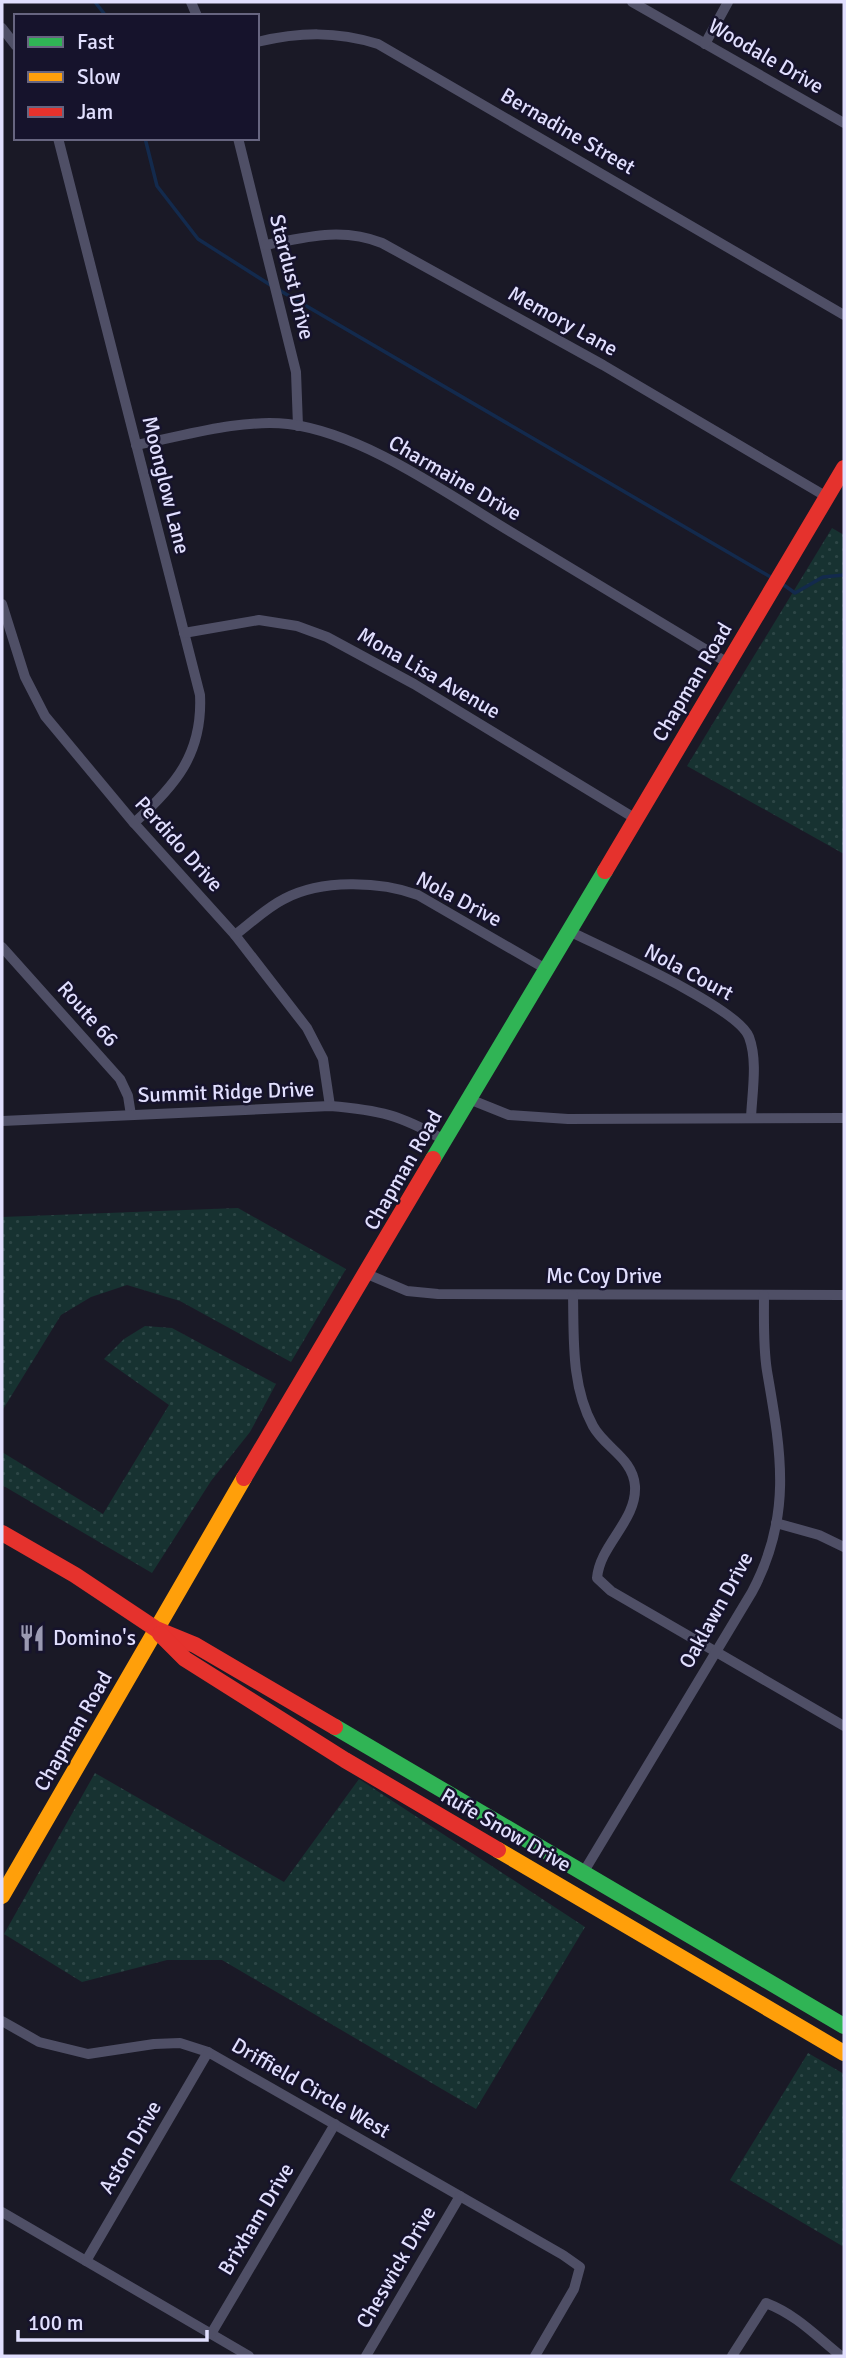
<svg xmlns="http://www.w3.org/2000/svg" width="846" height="2358" viewBox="0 0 846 2358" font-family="Signika,sans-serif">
	<defs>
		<pattern id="grass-dots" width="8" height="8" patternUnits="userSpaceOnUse" patternTransform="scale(1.75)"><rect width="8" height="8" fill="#173231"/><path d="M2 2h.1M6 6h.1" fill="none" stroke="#2d4646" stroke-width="1.8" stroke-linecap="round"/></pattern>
	</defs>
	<rect width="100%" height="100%" fill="#1a1926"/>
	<g fill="url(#grass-dots)">
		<polygon points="832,528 844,535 844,854 687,766"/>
		<polygon points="238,1208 346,1269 291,1362 180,1301 127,1285 91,1297 61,1315 2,1411 2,1217"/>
		<polygon points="145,1326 172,1328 276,1384 250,1432 211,1481 152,1573 2,1485 2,1452 103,1514 169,1405 104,1359 124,1339"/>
		<polygon points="95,1773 284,1882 359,1779 585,1927 476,2109 222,1960 167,1960 82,1982 4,1934"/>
		<polygon points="808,2053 844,2074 844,2247 730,2180"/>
	</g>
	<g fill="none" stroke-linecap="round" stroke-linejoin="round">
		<g stroke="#132a4d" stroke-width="3.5">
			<polyline points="95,2 106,16"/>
			<polyline points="145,138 157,186 198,239 272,286"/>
			<polyline points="279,290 774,579"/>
			<polyline points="781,583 795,593 823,577 844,575"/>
		</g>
		<g stroke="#4f4f66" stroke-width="10">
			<polyline points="191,2 197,16"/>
			<polyline points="632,2 844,123"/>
			<polyline points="2,28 16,46"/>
			<path d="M257 42C300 32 336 31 378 44L844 315"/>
			<polyline points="705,44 728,2"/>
			<path d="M58 138 200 695C203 754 175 786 134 823"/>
			<polyline points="238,138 296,372 298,426"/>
			<path d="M265 245C306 237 342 227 382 243L603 365 827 497"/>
			<path d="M136 445C185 436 238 419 288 424 362 433 443 491 506 529 580 573 654 618 728 663"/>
			<polyline points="2,604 25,677 45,716 134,823 235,935 307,1028 323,1059 330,1106"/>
			<polyline points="184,633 259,620 297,626 327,637 414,684 636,819"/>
			<path d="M569 931C603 948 738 1007 749 1037 758 1061 752 1093 751 1118"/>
			<path d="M235 935C251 923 266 908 284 899 321 879 380 881 418 895L546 969"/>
			<polyline points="2,947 120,1079 128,1096 131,1115"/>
			<polyline points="469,1099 509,1115 568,1119 844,1118"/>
			<path d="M2 1121 330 1106C380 1110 400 1115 444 1140"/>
			<polyline points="367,1274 407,1291 438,1294 844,1295"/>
			<path d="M573 1295C574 1339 571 1386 593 1426 605 1448 633 1458 635 1486 637 1521 600 1544 597 1578L611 1591 844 1726"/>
			<polyline points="776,1523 819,1535 844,1547"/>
			<path d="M583 1873 752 1592C793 1515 781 1452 767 1371 763 1346 764 1320 764 1295"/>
			<polyline points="2,2021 39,2042 88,2054 154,2044 180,2043 208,2052 563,2255 580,2267 574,2289 535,2356"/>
			<polyline points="2,2212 249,2356"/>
			<polyline points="86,2261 208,2052"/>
			<polyline points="211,2334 335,2124"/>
			<polyline points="366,2356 460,2196"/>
			<path d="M732 2356 766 2303C797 2315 816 2336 841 2356"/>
		</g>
		<g stroke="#30b455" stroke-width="16">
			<polyline points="433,1159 605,871"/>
			<polyline points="335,1727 844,2026"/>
		</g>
		<g stroke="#ff9f0a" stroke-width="16">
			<polyline points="498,1850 844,2053"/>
			<polyline points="2,1896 244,1478"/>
		</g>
		<g stroke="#e5322d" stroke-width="16">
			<polyline points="605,871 844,468"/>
			<polyline points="244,1478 433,1159"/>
			<polyline points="2,1533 75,1575 156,1629 195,1645 335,1727"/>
			<polyline points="160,1634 185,1659 345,1760 498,1850"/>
		</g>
	</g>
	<defs>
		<symbol id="restaurant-bare" viewBox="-9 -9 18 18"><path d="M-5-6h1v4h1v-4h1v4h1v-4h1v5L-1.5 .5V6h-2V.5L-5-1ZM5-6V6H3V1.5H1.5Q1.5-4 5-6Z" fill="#9b9ab2" stroke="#16132c" stroke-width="2.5" paint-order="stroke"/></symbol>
	</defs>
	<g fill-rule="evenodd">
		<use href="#restaurant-bare" x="13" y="1619" width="38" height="38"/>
	</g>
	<g text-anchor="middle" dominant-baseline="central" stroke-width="5" stroke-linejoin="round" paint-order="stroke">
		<g font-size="21" fill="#e1dffe" stroke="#16132c">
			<text transform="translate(766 56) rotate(30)">Woodale Drive</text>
			<text transform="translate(568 131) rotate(30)">Bernadine Street</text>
			<text transform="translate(292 277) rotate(76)">Stardust Drive</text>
			<text transform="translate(563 321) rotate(29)">Memory Lane</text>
			<text transform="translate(455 478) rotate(30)">Charmaine Drive</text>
			<text transform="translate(166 485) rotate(76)">Moonglow Lane</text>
			<text transform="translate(429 673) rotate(30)">Mona Lisa Avenue</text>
			<text transform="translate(692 682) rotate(-59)">Chapman Road</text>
			<text transform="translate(179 844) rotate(48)">Perdido Drive</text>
			<text transform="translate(459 899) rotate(28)">Nola Drive</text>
			<text transform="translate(689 972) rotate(28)">Nola Court</text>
			<text transform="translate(88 1014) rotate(48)">Route 66</text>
			<text transform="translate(226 1092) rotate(-2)">Summit Ridge Drive</text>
			<text transform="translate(403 1170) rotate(-60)">Chapman Road</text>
			<text x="604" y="1276">Mc Coy Drive</text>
			<text transform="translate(716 1610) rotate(-61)">Oaklawn Drive</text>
			<text transform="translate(73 1731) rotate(-60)">Chapman Road</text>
			<text transform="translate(506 1830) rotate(30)">Rufe Snow Drive</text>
			<text transform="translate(311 2088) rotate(30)">Driffield Circle West</text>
			<text transform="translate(130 2147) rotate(-60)">Aston Drive</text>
			<text transform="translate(256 2219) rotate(-59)">Brixham Drive</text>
			<text transform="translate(396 2267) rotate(-60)">Cheswick Drive</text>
		</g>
		<g font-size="21" fill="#e1dffe" stroke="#16132c" text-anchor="start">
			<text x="53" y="1638">Domino's</text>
		</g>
	</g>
	<rect width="846" height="2358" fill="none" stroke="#e1dffe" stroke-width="7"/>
	<rect x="14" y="14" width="245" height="126" fill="#16132c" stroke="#676580" stroke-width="2"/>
	<rect x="28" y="37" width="35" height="10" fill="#30b455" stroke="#676580" stroke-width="2"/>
	<text x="77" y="49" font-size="21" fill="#e1dffe">Fast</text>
	<rect x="28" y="72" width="35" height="10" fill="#ff9f0a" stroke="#676580" stroke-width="2"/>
	<text x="77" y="84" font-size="21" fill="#e1dffe">Slow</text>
	<rect x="28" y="107" width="35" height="10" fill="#e5322d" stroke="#676580" stroke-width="2"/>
	<text x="77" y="119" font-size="21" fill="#e1dffe">Jam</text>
	<path d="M18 2330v10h189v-10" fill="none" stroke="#e1dffe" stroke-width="3.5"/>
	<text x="28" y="2330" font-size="21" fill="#e1dffe" stroke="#16132c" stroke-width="5" paint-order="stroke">100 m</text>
</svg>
